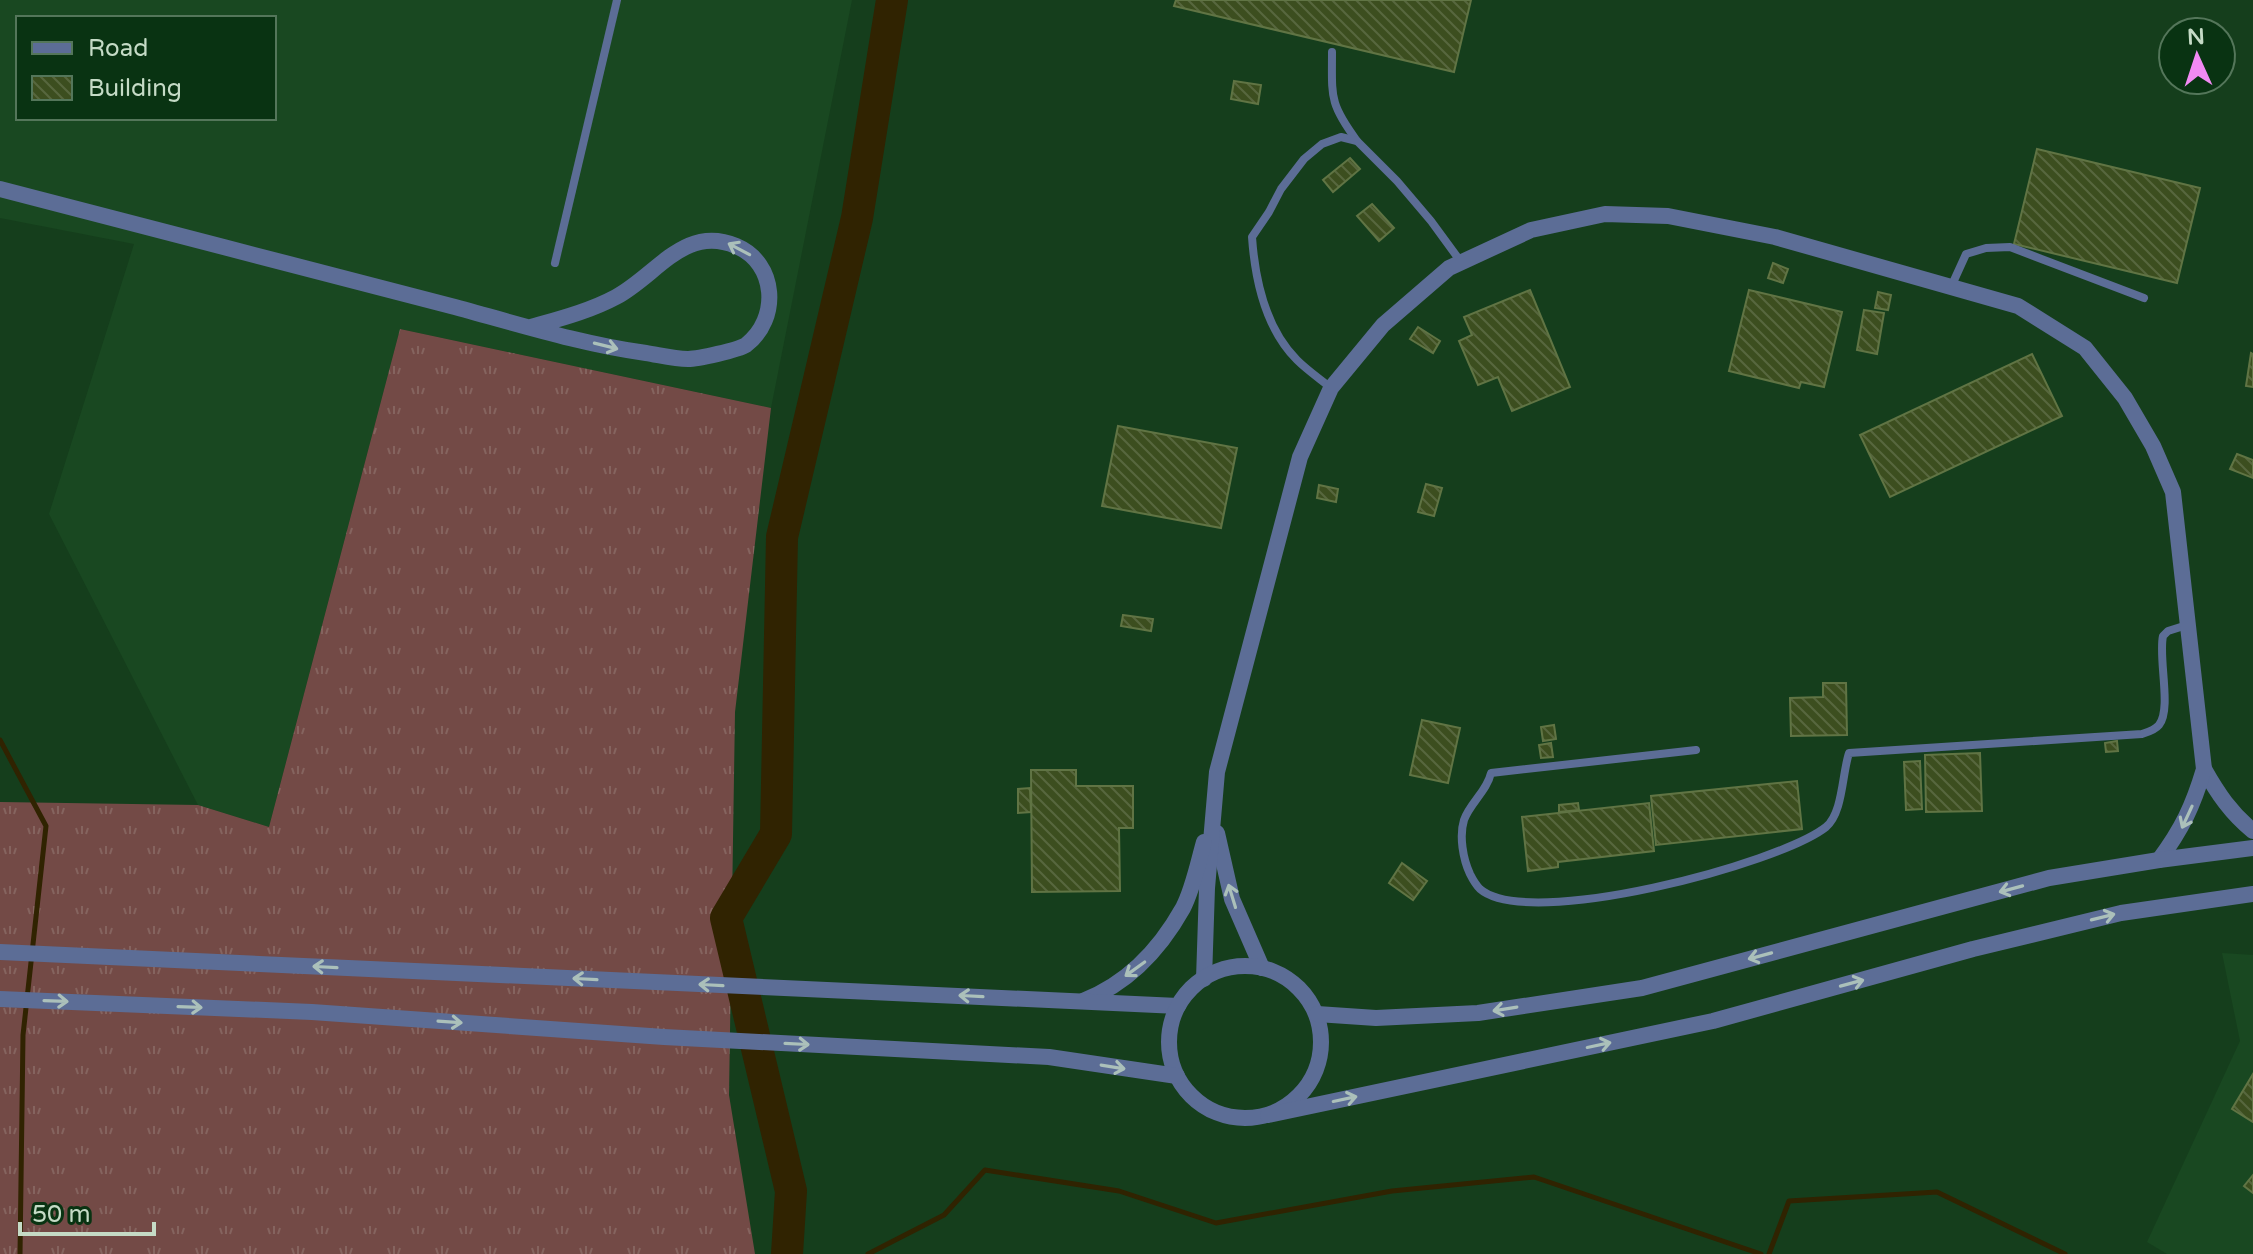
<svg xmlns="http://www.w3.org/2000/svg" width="2253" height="1254" viewBox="0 0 2253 1254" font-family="'Varela Round',sans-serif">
	<defs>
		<pattern id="grass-tufts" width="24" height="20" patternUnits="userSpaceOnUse" patternTransform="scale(2)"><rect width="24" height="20" fill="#734a46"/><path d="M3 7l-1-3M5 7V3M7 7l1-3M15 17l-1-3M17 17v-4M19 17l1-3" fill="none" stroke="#85645f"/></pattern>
		<pattern id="building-back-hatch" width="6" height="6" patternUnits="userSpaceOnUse" patternTransform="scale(2)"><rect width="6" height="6" fill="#3c4e1f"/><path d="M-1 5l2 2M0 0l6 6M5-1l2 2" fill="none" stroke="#57673e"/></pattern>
	</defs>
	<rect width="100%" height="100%" fill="#153e1c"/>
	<g fill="#194821" fill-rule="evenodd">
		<path d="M0 0H852L771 408 400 329 269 827 198 805 49 514 134 244 0 218ZM18 18H274V118H18Z"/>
		<polygon points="2222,953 2253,955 2253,1254 2167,1254 2147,1242 2240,1041"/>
	</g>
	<polygon fill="url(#grass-tufts)" points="400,329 771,408 735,712 729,1095 755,1254 0,1254 0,802 198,805 269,827"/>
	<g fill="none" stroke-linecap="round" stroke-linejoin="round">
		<g stroke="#302301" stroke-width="5">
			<polyline points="0,740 46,826 23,1035 20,1254"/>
			<polyline points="868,1254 944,1215 985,1170 1119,1191 1216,1223 1392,1191 1534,1177 1761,1254"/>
			<polyline points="1769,1254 1789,1201 1937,1192 2065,1254"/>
		</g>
		<polyline stroke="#302301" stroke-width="32" points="787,1254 791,1191 726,918 776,834 782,537 857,218 892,0"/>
	</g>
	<g fill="url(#building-back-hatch)" stroke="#607444" stroke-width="2">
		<polygon points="1176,0 1471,0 1454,72 1174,6"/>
		<polygon points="1234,81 1261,85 1258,104 1231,99"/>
		<polygon points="2037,149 2200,188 2177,283 2014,244"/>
		<polygon points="1350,158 1360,169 1333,192 1323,180"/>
		<polygon points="1372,204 1394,228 1379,241 1357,216"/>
		<polygon points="1773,263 1788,269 1783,283 1768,278"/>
		<polygon points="1530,290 1570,387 1512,411 1498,377 1478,385 1459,341 1472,335 1464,317"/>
		<polygon points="1749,290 1842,312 1824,387 1801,382 1799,388 1729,371"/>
		<polygon points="1878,292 1891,295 1888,310 1875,308"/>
		<polygon points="1864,310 1884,313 1877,354 1857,350"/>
		<polygon points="1418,327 1440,341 1433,353 1410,339"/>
		<polygon points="2251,353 2253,354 2253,387 2246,386"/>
		<polygon points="2032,354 2062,416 1890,497 1860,435"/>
		<polygon points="1118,426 1237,448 1221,528 1102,506"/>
		<polygon points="2237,454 2253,460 2253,478 2230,469"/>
		<polygon points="1426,484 1442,488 1434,516 1418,512"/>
		<polygon points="1319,485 1338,489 1336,502 1317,498"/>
		<polygon points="1123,615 1153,619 1151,631 1121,626"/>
		<polygon points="1823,683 1846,683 1847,735 1791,736 1790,698 1823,697"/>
		<polygon points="1422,720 1460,728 1448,783 1410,775"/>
		<polygon points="1554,725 1556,739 1543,741 1541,727"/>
		<polygon points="2117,741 2118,751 2106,752 2105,743"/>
		<polygon points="1551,743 1553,757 1541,758 1539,745"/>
		<polygon points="1980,753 1982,811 1926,812 1925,755"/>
		<polygon points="1920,761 1922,809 1906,810 1904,762"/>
		<polygon points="1031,770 1076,770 1076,786 1133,786 1133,828 1119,828 1120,891 1032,892"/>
		<polygon points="1797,781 1802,829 1656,845 1651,796"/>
		<polygon points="1030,788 1031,812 1018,813 1018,789"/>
		<polygon points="1578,803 1579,810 1559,812 1559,805"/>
		<polygon points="1649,803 1654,851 1558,862 1558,867 1528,871 1522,817"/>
		<polygon points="1402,863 1427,881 1413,900 1389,883"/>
		<polygon points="2253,1074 2253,1122 2232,1109"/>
		<polygon points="2253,1175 2253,1193 2244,1186"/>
	</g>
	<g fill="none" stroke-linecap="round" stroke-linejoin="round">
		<g stroke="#5c6d96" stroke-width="8">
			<path d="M1332 52C1332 97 1329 103 1357 141"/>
			<polyline points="555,263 617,0"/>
			<polyline points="1951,287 1966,254 1986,248 2010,247 2144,298"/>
			<path d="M1331 388C1320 379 1307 370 1297 360 1266 329 1255 280 1252 237L1269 212 1281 189 1304 159 1322 144 1341 137 1357 141 1397 181 1431 221 1461 262"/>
			<path d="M1696 750 1491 773C1487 791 1470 803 1464 820 1459 836 1463 859 1470 874 1472 878 1476 885 1480 889 1528 931 1779 864 1826 827 1843 813 1842 774 1849 753L2142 734C2148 732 2155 730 2159 725 2172 709 2158 658 2163 636L2168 631 2187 625"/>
		</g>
		<g stroke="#5c6d96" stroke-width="16">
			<path d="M0 189C150 228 301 267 451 306 515 323 580 344 646 353 659 355 674 359 688 359 698 359 738 350 746 345 780 319 777 263 736 246 685 224 657 275 616 297 590 311 559 319 531 327"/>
			<path d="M2204 769C2218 794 2231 813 2253 831"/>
			<polyline points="1217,833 1232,899 1262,968"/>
			<path d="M1204 979 1207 888 1217 772 1300 457 1331 388 1383 325 1449 268 1531 230 1605 214 1668 216 1775 237 2018 306 2085 348 2125 398 2153 446 2173 492 2204 769C2193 806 2182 829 2159 860"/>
			<path d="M1083 1001C1127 984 1160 949 1183 908 1193 889 1198 863 1204 842"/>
		</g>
		<g stroke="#5c6d96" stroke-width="16">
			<polyline points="0,952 1178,1006"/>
			<circle cx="1245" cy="1042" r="76"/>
			<polyline points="0,999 312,1012 664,1037 1049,1057 1177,1076"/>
			<polyline points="1317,1014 1376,1018 1478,1013 1642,988 2049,878 2159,860 2253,848"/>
			<polyline points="1268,1115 1713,1021 1973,949 2121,913 2253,894"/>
		</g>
	</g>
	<defs><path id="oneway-shaft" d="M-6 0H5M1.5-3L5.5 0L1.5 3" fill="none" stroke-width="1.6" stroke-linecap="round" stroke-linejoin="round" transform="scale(2)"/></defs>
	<g stroke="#abc0ba">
		<use href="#oneway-shaft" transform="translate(739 249) rotate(-152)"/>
		<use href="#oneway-shaft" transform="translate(606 346) rotate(14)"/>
		<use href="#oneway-shaft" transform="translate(2187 817) rotate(115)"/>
		<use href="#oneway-shaft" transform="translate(2011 889) rotate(165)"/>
		<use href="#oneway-shaft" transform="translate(1232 896) rotate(-107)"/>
		<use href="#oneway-shaft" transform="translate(2103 917) rotate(-14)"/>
		<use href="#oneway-shaft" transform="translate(1760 956) rotate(165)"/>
		<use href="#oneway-shaft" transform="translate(325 967) rotate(-177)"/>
		<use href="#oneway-shaft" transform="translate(1135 969) rotate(144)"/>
		<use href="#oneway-shaft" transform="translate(585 979) rotate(-177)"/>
		<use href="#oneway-shaft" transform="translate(1852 983) rotate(-15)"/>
		<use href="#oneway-shaft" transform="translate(711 985) rotate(-177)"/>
		<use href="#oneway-shaft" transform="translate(971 996) rotate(-177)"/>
		<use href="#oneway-shaft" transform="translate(56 1001) rotate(2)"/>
		<use href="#oneway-shaft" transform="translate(190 1007) rotate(2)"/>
		<use href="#oneway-shaft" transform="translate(1505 1009) rotate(171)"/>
		<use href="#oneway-shaft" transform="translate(450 1022) rotate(4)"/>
		<use href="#oneway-shaft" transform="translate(797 1044) rotate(3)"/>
		<use href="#oneway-shaft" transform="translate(1599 1045) rotate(-12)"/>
		<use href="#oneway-shaft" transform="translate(1113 1067) rotate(9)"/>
		<use href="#oneway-shaft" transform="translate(1345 1099) rotate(-12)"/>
	</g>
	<rect x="16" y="16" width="260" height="104" fill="#093312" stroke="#54765a" stroke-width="2"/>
	<rect x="32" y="42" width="40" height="12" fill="#5c6d96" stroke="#54765a" stroke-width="2"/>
	<text x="88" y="56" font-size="24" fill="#c5dbc6">Road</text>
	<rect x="32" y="76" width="40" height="24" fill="url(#building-back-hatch)" stroke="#54765a" stroke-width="2"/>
	<text x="88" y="96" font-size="24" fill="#c5dbc6">Building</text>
	<g transform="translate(2197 56) rotate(357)"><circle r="38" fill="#093312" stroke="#54765a" stroke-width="2"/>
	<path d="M0-6L14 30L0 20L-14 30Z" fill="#f28af3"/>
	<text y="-12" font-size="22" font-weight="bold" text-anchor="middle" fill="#c5dbc6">N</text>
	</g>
	<path d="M20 1222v12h134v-12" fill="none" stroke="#c5dbc6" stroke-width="4"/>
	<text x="32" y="1222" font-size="24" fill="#c5dbc6" stroke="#093312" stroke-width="6" paint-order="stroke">50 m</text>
</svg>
